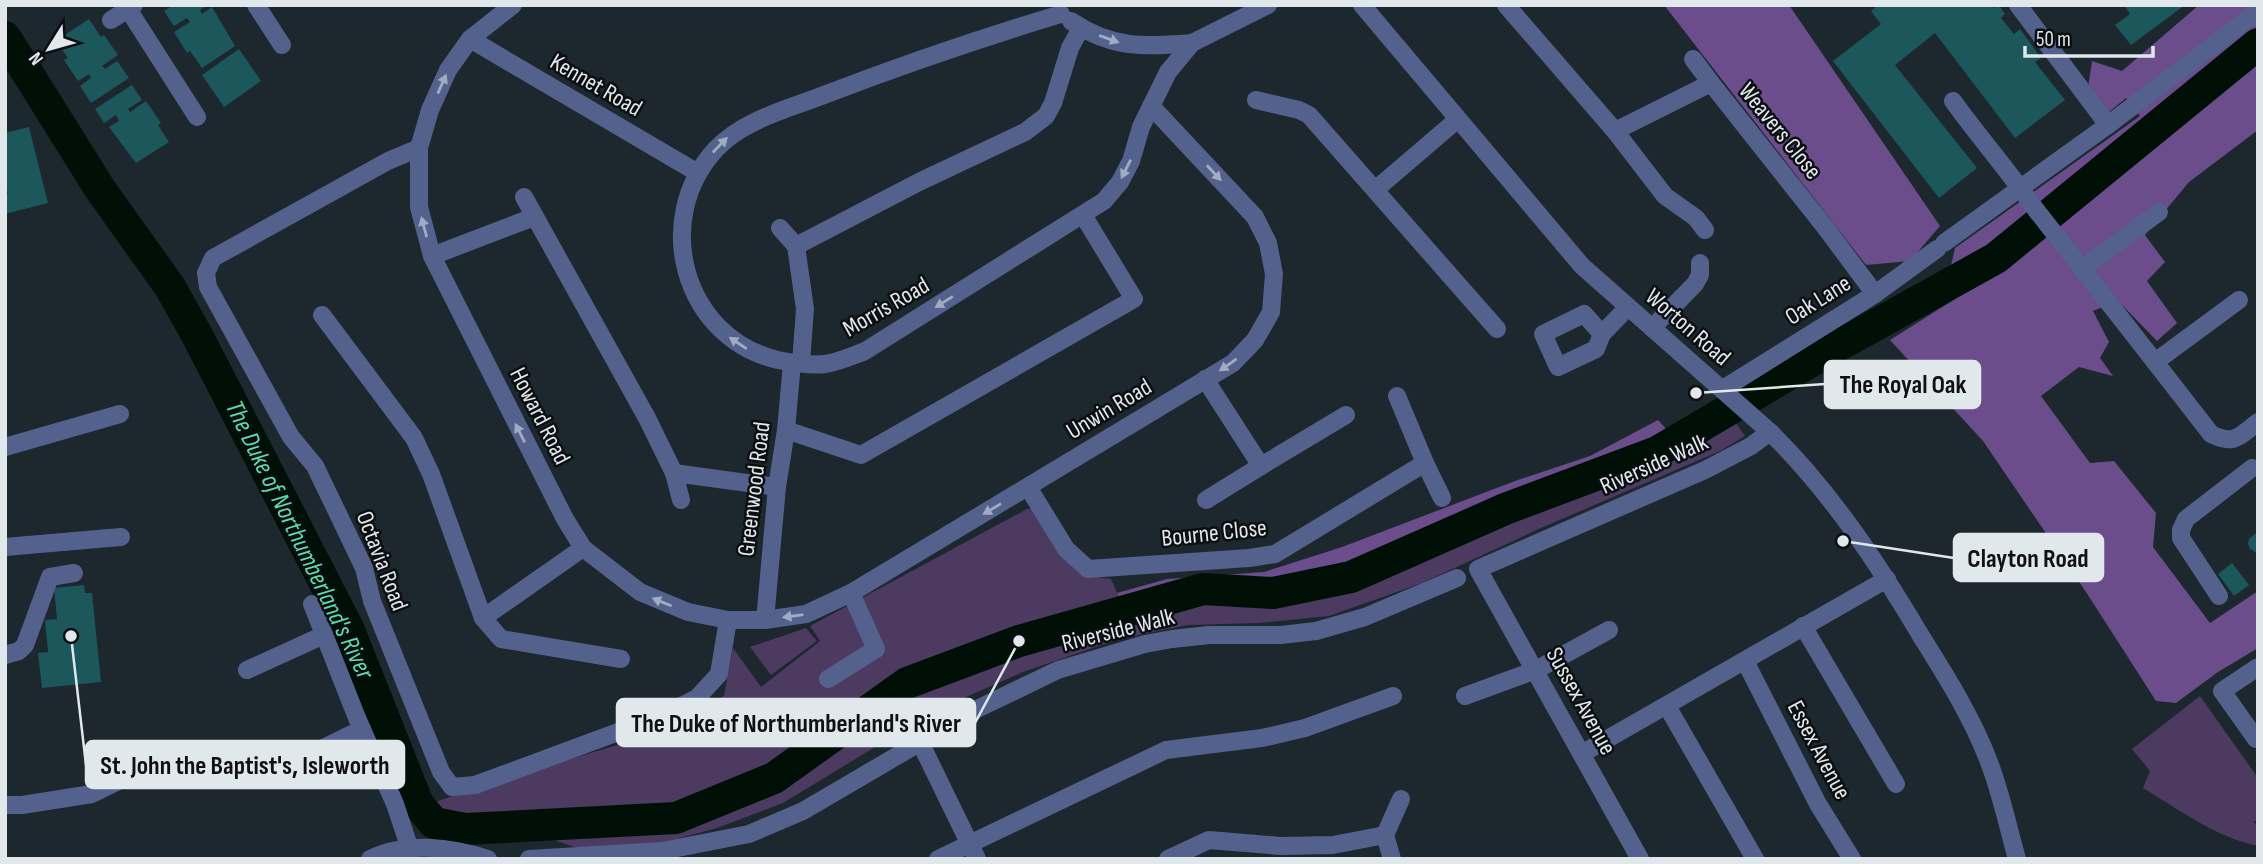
<svg xmlns="http://www.w3.org/2000/svg" width="2263" height="864" viewBox="0 0 2263 864" font-family="'Sofia Sans Condensed',sans-serif">
	<rect width="100%" height="100%" fill="#1d272e"/>
	<g fill="#4c3a61">
		<polygon points="1734,420 1745,436 1720,451 1541,528 1422,583 1329,616 1259,623 1188,625 1119,639 1023,672 936,710 783,803 717,828 658,844 577,848 540,835 543,830 677,825 781,782 886,704 932,683 1094,627 1176,606 1264,600 1348,588 1474,530 1647,462"/>
		<polygon points="1033,508 1087,576 1111,579 1121,602 938,660 902,677 778,767 676,810 503,819 461,819 440,810 435,802 519,774 621,744 724,696 733,648 761,687 820,641 810,626 1027,509"/>
		<polygon points="806,628 817,641 771,675 750,647"/>
		<path d="M2200 696 2258 778V819L2254 822 2258 827V846C2215 837 2180 810 2143 788L2150 771 2132 749Z"/>
	</g>
	<g fill="#6a4d8a">
		<polygon points="1664,5 1789,5 1940,226 1910,261 1866,265"/>
		<polygon points="2199,5 2258,5 2258,130 2189,182 2145,235 2165,262 2147,281 2177,323 2157,341 2118,301 2093,311 2109,342 2100,358 2113,376 2079,367 2041,396 2090,463 2114,461 2156,513 2153,547 2210,623 2258,591 2258,648 2218,672 2176,703 2156,701 2086,592 1983,441 1890,340 1966,292 1950,270 1955,248 2140,116 2126,98 2109,112 2088,88 2092,61 2122,71"/>
		<polygon points="1658,420 1669,432 1643,448 1343,568 1282,585 1234,586 1197,583 1121,602 1117,593 1167,579 1264,572 1342,547 1515,481 1590,456"/>
	</g>
	<g fill="none" stroke-linecap="round" stroke-linejoin="round">
		<polyline stroke="#001007" stroke-width="32" points="5,37 100,189 170,287 198,337 348,628 418,804 434,823 465,829 676,818 774,778 907,683 1019,641 1203,589 1273,593 1351,577 1505,509 1657,452 1825,353 1996,258 2258,44"/>
	</g>
	<g fill="#1c575b">
		<polygon points="173,5 207,5 200,10 202,14 212,7 235,46 202,68 190,51 187,53 174,32 190,22 187,18 174,26 164,11"/>
		<polygon points="1878,5 1992,5 1994,8 1999,5 2005,14 2001,18 2014,34 2020,29 2041,58 2035,62 2065,100 2015,138 1935,33 1895,65 1977,168 1939,198 1833,61 1881,24 1871,11"/>
		<polygon points="2124,5 2140,6 2185,5 2131,45 2115,25 2130,14"/>
		<polygon points="89,19 101,37 104,35 118,55 102,66 105,69 117,61 129,78 91,103 80,86 91,78 89,74 78,81 64,60 68,58 56,41"/>
		<polygon points="239,49 261,81 224,107 202,75"/>
		<polygon points="132,85 142,100 128,109 130,112 146,101 161,123 158,125 169,142 136,163 109,127 119,121 116,115 104,123 95,109"/>
		<polygon points="29,127 48,203 5,214 5,193 8,193 5,184 5,133"/>
		<polygon points="2256,533 2258,533 2258,554 2250,549 2248,544 2249,539"/>
		<polygon points="2232,563 2249,585 2234,596 2218,574"/>
		<polygon points="84,585 85,593 92,593 101,682 42,688 38,653 48,652 45,620 57,619 54,588"/>
	</g>
	<g fill="none" stroke-linecap="round" stroke-linejoin="round">
		<g stroke="#53618c" stroke-width="18">
			<polyline points="134,5 128,9 197,117"/>
			<polyline points="256,5 282,45"/>
			<polyline points="513,5 470,39 448,70 430,110 419,148 419,207 432,256 565,519 583,548 640,592 688,612 728,620 765,620 806,614 851,593 1233,363 1255,340 1271,312 1274,274 1268,243 1255,217 1151,106"/>
			<path d="M1362 5 1582 266 1770 432C1831 492 1877 562 1921 636 1946 676 1972 717 1989 762 2001 793 2008 827 2017 859"/>
			<polyline points="1506,5 1615,131 1711,83 1825,227 1875,294"/>
			<path d="M1061 14C981 38 902 65 824 95 788 109 743 120 716 149 651 219 683 338 778 360 793 363 810 366 825 364 839 362 852 356 865 351L1104 201 1120 182 1131 161 1141 127 1168 72 1192 43 1268 5"/>
			<polyline points="111,20 128,9"/>
			<path d="M1071 21C1112 49 1145 47 1192 43"/>
			<polyline points="470,39 698,173"/>
			<polyline points="1693,59 1711,83"/>
			<polyline points="1256,100 1299,110 1309,115 1497,329"/>
			<path d="M1953 101C1979 137 2008 170 2033 206L2155 362"/>
			<polyline points="2108,125 2258,11"/>
			<polyline points="1615,131 1665,196 1696,218 1705,230"/>
			<polyline points="419,148 388,161 213,258 206,273 208,287 291,437 315,466 364,568 372,601 441,772 452,787 475,785 664,715 697,698 719,674 728,620"/>
			<polyline points="1375,190 1458,119"/>
			<polyline points="524,197 647,418 674,473 681,500"/>
			<polyline points="780,228 796,246 805,309 801,363"/>
			<polyline points="1944,243 2108,125 2018,5"/>
			<polyline points="796,246 919,182 1025,132 1046,116 1053,103 1070,48 1081,28"/>
			<polyline points="432,256 534,217"/>
			<polyline points="2082,269 2159,212"/>
			<path d="M2239 300 2155 362 2211 434C2235 446 2239 436 2258 422"/>
			<polygon points="1584,314 1602,334 1596,349 1558,367 1543,334"/>
			<polyline points="322,315 414,438 431,474 483,618 501,639 621,659"/>
			<polyline points="1652,328 1695,284 1700,275 1700,263"/>
			<polyline points="1602,334 1628,307"/>
			<polyline points="1205,379 1261,466 1206,500"/>
			<polyline points="1723,389 1875,294 1937,249"/>
			<polyline points="786,430 861,455 1134,299 1083,215"/>
			<polyline points="5,447 120,414"/>
			<polyline points="1425,463 1442,498"/>
			<polyline points="1261,466 1346,415"/>
			<polyline points="674,473 777,487"/>
			<polyline points="1028,487 1066,549 1088,569 1249,558 1275,554 1425,463 1397,396"/>
			<polyline points="5,547 121,537"/>
			<polyline points="2219,596 2181,538 2181,530 2186,519 2252,468"/>
			<polyline points="312,604 357,718 395,804 409,846"/>
			<polyline points="483,618 583,548"/>
			<polyline points="765,620 777,487 786,430 792,363"/>
			<polyline points="1803,626 1896,784"/>
			<polyline points="5,655 19,651 25,645 50,577 74,573"/>
			<polyline points="1745,661 1818,804 1852,859"/>
			<polyline points="2258,667 2222,691 2256,739 2258,738"/>
			<polyline points="247,670 324,635"/>
			<polyline points="828,679 876,649 851,593"/>
			<polyline points="1465,696 1536,670 1609,630"/>
			<polyline points="1667,706 1755,859"/>
			<polyline points="920,742 977,859"/>
			<polyline points="1583,753 1887,579"/>
			<polyline points="276,771 362,729"/>
			<polyline points="5,805 22,805 92,794 151,765"/>
			<polyline points="1385,835 1401,799"/>
			<path d="M370 859C406 841 451 847 488 859"/>
			<polyline points="529,859 662,851 749,834 803,811 977,709 1058,670 1145,644 1172,639 1209,635 1281,635 1316,631 1365,617 1457,578"/>
			<polyline points="938,859 1166,750 1262,738 1305,728 1393,696"/>
			<polyline points="1168,859 1209,840 1280,846 1333,845 1385,835 1392,859"/>
			<polyline points="1640,859 1478,569 1705,470 1751,446 1770,432"/>
		</g>
	</g>
	<defs><path id="oneway-solid" d="M-6-.8H1V-3.2L6.5 0L1 3.2V.8H-6Z" transform="scale(1.75)"/></defs>
	<g fill="#a1abc1">
		<use href="#oneway-solid" transform="translate(1109 39) rotate(20)"/>
		<use href="#oneway-solid" transform="translate(442 84) rotate(-66)"/>
		<use href="#oneway-solid" transform="translate(720 145) rotate(-46)"/>
		<use href="#oneway-solid" transform="translate(1126 169) rotate(117)"/>
		<use href="#oneway-solid" transform="translate(1214 173) rotate(47)"/>
		<use href="#oneway-solid" transform="translate(424 227) rotate(-105)"/>
		<use href="#oneway-solid" transform="translate(944 302) rotate(148)"/>
		<use href="#oneway-solid" transform="translate(738 343) rotate(-146)"/>
		<use href="#oneway-solid" transform="translate(1228 365) rotate(145)"/>
		<use href="#oneway-solid" transform="translate(520 433) rotate(-117)"/>
		<use href="#oneway-solid" transform="translate(992 509) rotate(149)"/>
		<use href="#oneway-solid" transform="translate(662 602) rotate(-158)"/>
		<use href="#oneway-solid" transform="translate(793 616) rotate(172)"/>
	</g>
	<g text-anchor="middle" dominant-baseline="central" stroke-width="5" stroke-linejoin="round" paint-order="stroke">
		<g font-size="24" fill="#e1e8ec" stroke="#0b0f12">
			<text transform="translate(596 85) rotate(30)">Kennet Road</text>
			<text transform="translate(1780 131) rotate(51)">Weavers Close</text>
			<text transform="translate(1818 300) rotate(-32)">Oak Lane</text>
			<text transform="translate(886 307) rotate(-30)">Morris Road</text>
			<text transform="translate(1688 327) rotate(41)">Worton Road</text>
			<text transform="translate(1109 409) rotate(-31)">Unwin Road</text>
			<text transform="translate(540 416) rotate(63)">Howard Road</text>
			<text transform="translate(1654 464) rotate(-24)">Riverside Walk</text>
			<text transform="translate(754 489) rotate(-83)">Greenwood Road</text>
			<text transform="translate(1214 533) rotate(-6)">Bourne Close</text>
			<text transform="translate(382 561) rotate(69)">Octavia Road</text>
			<text transform="translate(1118 630) rotate(-14)">Riverside Walk</text>
			<text transform="translate(1581 701) rotate(61)">Sussex Avenue</text>
			<text transform="translate(1819 750) rotate(62)">Essex Avenue</text>
		</g>
		<g font-size="26" font-style="italic" fill="#5fdaab" stroke="#0b0f12">
			<text transform="translate(299 540) rotate(64)">The Duke of Northumberland's River</text>
		</g>
	</g>
	<path fill="none" stroke="#e1e8ec" stroke-width="2.5" d="M1696 393L1825 384M1843 541L1954 558M1019 641L975 723M71 636L86 765"/>
	<g fill="#e1e8ec" stroke="#0b0f12" stroke-width="2.5">
		<circle cx="1696" cy="393" r="7"/>
		<circle cx="1843" cy="541" r="7"/>
		<circle cx="1019" cy="641" r="7"/>
		<circle cx="71" cy="636" r="7"/>
	</g>
	<g fill="#e1e8ec" stroke="#e1e8ec" stroke-width="2.5">
		<rect x="1825" y="361" width="155" height="47" rx="7"/>
		<rect x="1954" y="534" width="149" height="47" rx="7"/>
		<rect x="617" y="699" width="358" height="47" rx="7"/>
		<rect x="86" y="741" width="318" height="47" rx="7"/>
	</g>
	<g font-size="26" text-anchor="middle" font-weight="bold" fill="#111">
		<text x="1903" y="393">The Royal Oak</text>
		<text x="2028" y="567">Clayton Road</text>
		<text x="796" y="732">The Duke of Northumberland's River</text>
		<text x="245" y="774">St. John the Baptist's, Isleworth</text>
	</g>
	<rect width="2263" height="864" fill="none" stroke="#e1e8ec" stroke-width="14"/>
	<g transform="translate(49 49) rotate(233)" stroke="#0b0f12" stroke-width="5" paint-order="stroke">
	<path d="M0-5L12 26L0 18L-12 26Z" fill="#e1e8ec"/>
	<text y="-10" font-size="19" font-weight="bold" text-anchor="middle" fill="#e1e8ec">N</text>
	</g>
	<path d="M2025 46v10h128v-10" fill="none" stroke="#e1e8ec" stroke-width="3.5"/>
	<text x="2036" y="46" font-size="21" fill="#e1e8ec" stroke="#0b0f12" stroke-width="5" paint-order="stroke">50 m</text>
</svg>
